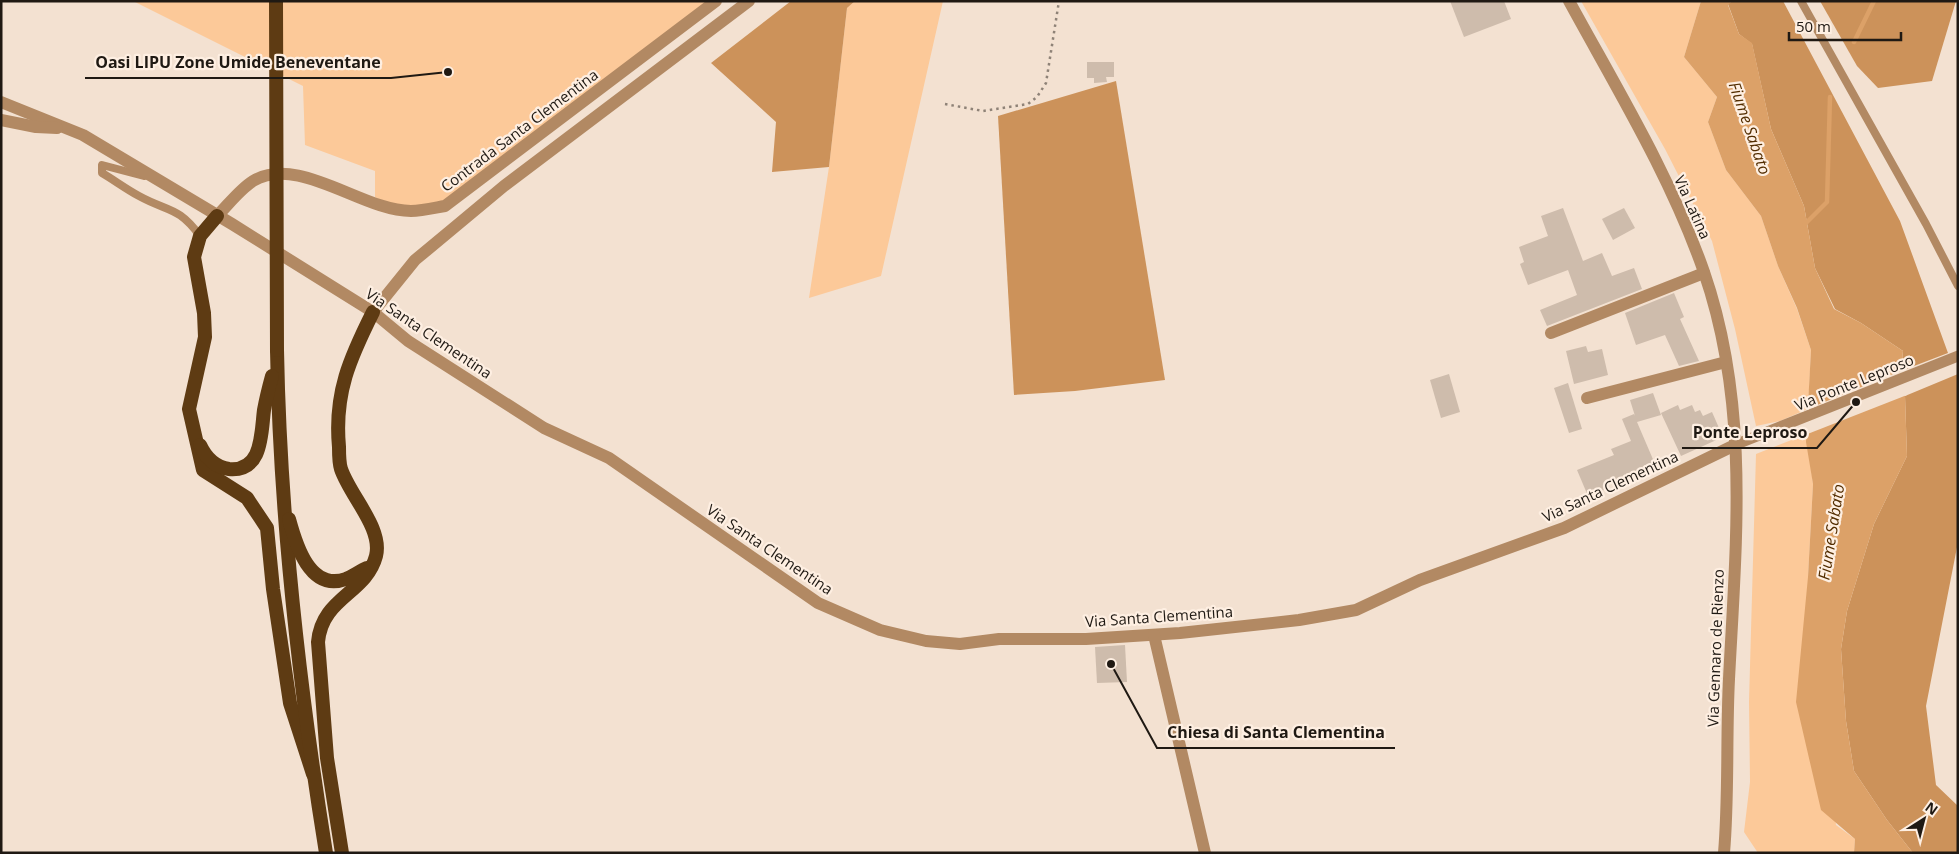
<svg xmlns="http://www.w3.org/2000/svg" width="1959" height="854" viewBox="0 0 1959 854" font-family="'Open Sans',sans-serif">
	<rect width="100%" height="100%" fill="#f3e1d1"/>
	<g fill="#fcc999">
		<path d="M133 1H713L452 202C423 208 401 213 375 197V171L305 145 303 86Z"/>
		<polygon points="855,1 943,1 881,276 809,298 829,167 847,8"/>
		<polygon points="1581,1 1701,1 1684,57 1717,97 1708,122 1726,170 1761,216 1778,266 1797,309 1811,350 1808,409 1780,421 1756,426 1735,329 1712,241 1665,149"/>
		<polygon points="1807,434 1813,484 1808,577 1836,825 1855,839 1854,853 1758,853 1744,832 1750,782 1749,702 1756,454"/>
	</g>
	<g fill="#cc925a">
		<polygon points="791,1 855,1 847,8 829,167 772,172 776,122 711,63"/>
		<polygon points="1732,1 1783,1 1900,221 1948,353 1901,371 1903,351 1861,323 1835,309 1815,268 1804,206 1771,129 1752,44 1739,34 1728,4"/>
		<polygon points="1820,1 1956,1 1932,81 1878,88 1857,66"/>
		<polygon points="1116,81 1165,380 1075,391 1014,395 998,116"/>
		<polygon points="1958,374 1958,542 1926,706 1936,785 1958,806 1958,853 1913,853 1887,820 1854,771 1846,721 1841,649 1847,611 1874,524 1907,456 1905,396"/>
	</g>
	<polygon fill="#dca168" points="1701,1 1732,1 1728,5 1739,34 1752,43 1771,129 1804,206 1815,268 1834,309 1861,323 1903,351 1901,371 1905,396 1907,456 1874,524 1847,611 1841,649 1846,721 1854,771 1887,820 1913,853 1854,853 1855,839 1821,810 1796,702 1808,577 1813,484 1806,442 1811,350 1797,308 1778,266 1761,216 1726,170 1708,122 1717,97 1684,57"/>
	<polygon fill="#f3e1d1" points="1903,370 1907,395 1805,435 1805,410"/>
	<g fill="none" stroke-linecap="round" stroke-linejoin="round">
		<g stroke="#dca168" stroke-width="4.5">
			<polyline points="1854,42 1874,1"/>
			<polyline points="1804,225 1827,202 1830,97"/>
		</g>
	</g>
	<g fill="#cebcac">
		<polygon points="1450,1 1504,1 1511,19 1464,37"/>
		<polygon points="1087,62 1114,62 1114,77 1106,77 1107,82 1094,83 1094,78 1087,78"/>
		<polygon points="1563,208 1583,261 1602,253 1612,276 1634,268 1642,289 1547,326 1540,310 1577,295 1568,270 1528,285 1520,264 1524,262 1519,247 1548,236 1541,216"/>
		<polygon points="1624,208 1635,228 1613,240 1602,219"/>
		<polygon points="1674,293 1684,317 1680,319 1699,361 1679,366 1665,335 1636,345 1625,313"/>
		<polygon points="1586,346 1588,352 1602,349 1608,375 1574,384 1566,351"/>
		<polygon points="1449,374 1460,412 1441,418 1430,380"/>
		<polygon points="1568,383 1582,429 1569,433 1554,388"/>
		<polygon points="1653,393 1661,415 1637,422 1655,464 1603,486 1604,490 1588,496 1577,470 1614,455 1611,449 1631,441 1622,419 1634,414 1635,416 1630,400"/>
		<polygon points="1678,405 1680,410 1692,405 1695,412 1700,410 1703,416 1712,412 1723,437 1681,456 1661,413"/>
		<polygon points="1125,645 1127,682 1097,683 1095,647"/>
	</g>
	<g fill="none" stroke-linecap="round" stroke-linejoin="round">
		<polyline stroke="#8e8277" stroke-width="2.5" stroke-dasharray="2.5 4" stroke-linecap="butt" points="945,104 983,111 1028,104 1037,97 1046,83 1059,1"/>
		<g stroke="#b28963" stroke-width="8">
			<polyline points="1801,1 1926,224 1958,286"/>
			<path d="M144 176 102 165V173C114 180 126 189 139 196 168 212 178 206 200 236"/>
		</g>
		<polyline stroke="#b28963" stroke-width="11" points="1737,444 1958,356"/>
		<g stroke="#b28963" stroke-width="12">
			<polyline points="1,102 83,135 232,224 373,312 408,341 544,428 609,458 818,603 880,630 926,641 960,644 999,639 1086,639 1180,633 1299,620 1356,610 1420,580 1564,528 1737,444"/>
			<polyline points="1,120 36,127 57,128"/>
			<polyline points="1551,333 1704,273"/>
			<polyline points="1587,398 1726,362"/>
			<polyline points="1154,635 1205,853"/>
		</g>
		<g stroke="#b28963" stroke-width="12">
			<path d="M1569 1C1617 89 1671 177 1704 272 1750 405 1736 542 1729 679 1726 737 1729 795 1724 853"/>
			<path d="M217 216C228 205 240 189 253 181 299 154 362 211 411 211 422 211 434 208 445 206L716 1"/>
			<polyline points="373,312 415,260 456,226 504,186 749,1"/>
		</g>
		<g stroke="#5e3b13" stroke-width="14">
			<polyline points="217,216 200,236 194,257 204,313 205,337 189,409 203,470 247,498 267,528 273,589 290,703 313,774"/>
			<path d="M277 350C280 519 299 686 326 853"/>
			<path d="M200 445C206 458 215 467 229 469 263 472 261 433 264 410 266 399 269 387 272 376"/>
			<path d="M289 519C296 545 310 592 346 579 353 576 360 571 367 568"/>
			<path d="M342 853 327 758 318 642C322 597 366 594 376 556 383 528 350 496 341 469 339 463 339 454 339 447 334 393 350 358 373 312"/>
		</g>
		<polyline stroke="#5e3b13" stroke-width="14" points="276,1 277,350"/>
	</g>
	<g text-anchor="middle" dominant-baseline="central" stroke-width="4.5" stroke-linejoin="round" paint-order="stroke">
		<g font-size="15" fill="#1f1913" stroke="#feefe2">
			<text transform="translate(519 130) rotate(-37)">Contrada Santa Clementina</text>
			<text transform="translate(1693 207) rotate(66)">Via Latina</text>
			<text transform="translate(429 333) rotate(34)">Via Santa Clementina</text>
			<text transform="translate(1854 382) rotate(-22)">Via Ponte Leproso</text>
			<text transform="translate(1610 486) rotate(-25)">Via Santa Clementina</text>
			<text transform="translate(770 549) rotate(34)">Via Santa Clementina</text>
			<text transform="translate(1159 616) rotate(-4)">Via Santa Clementina</text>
			<text transform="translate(1715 648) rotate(-88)">Via Gennaro de Rienzo</text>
		</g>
		<g font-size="16" font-style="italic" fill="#532d00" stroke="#feefe2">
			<text transform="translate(1750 128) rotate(71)">Fiume Sabato</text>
			<text transform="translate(1831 532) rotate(-81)">Fiume Sabato</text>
		</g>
	</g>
	<path fill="none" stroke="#1f1913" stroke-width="2" d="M448 72L391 78H85M1856 402L1817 448H1682M1111 664L1157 748H1395"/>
	<g fill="#1f1913" stroke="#feefe2" stroke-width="2">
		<circle cx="448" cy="72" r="5"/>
		<circle cx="1856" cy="402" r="5"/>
		<circle cx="1111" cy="664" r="5"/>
	</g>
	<g font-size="16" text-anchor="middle" font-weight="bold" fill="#1f1913" stroke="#feefe2" stroke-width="4.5" stroke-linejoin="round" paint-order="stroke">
		<text x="238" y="68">Oasi LIPU Zone Umide Beneventane</text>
		<text x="1750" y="438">Ponte Leproso</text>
		<text x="1276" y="738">Chiesa di Santa Clementina</text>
	</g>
	<rect width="1959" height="854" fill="none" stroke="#1f1913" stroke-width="5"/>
	<g transform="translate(1924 819) rotate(36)" stroke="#feefe2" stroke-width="4" paint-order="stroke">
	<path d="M0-4L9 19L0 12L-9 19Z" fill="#1f1913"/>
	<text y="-8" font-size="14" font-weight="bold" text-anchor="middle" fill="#1f1913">N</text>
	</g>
	<path d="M1789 32v8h112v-8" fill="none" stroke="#1f1913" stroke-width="2.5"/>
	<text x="1796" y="32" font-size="15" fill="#1f1913" stroke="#feefe2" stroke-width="4" paint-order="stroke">50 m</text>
</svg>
